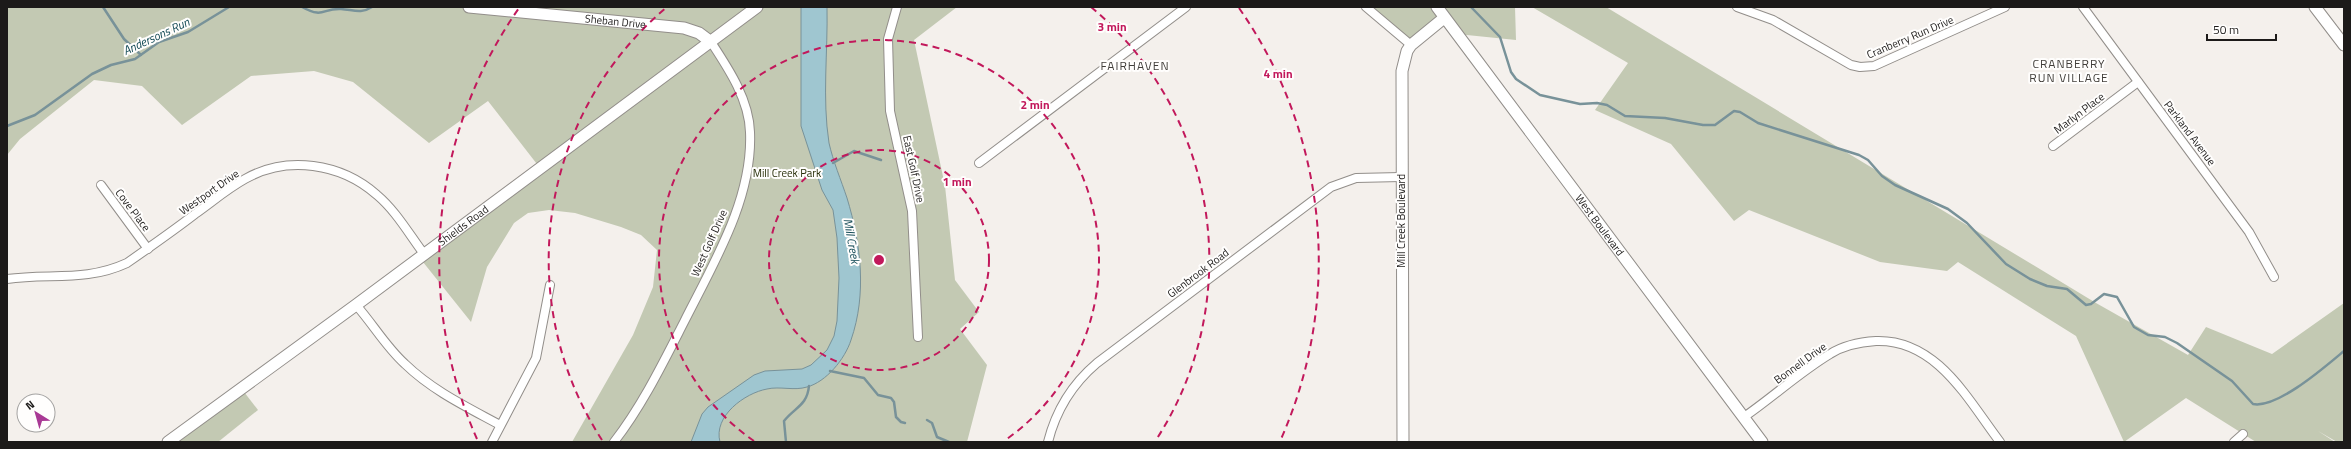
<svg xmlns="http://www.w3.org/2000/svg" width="2351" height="449" viewBox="0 0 2351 449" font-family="'Titillium Web',sans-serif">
	<rect width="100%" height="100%" fill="#f4f0ec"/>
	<g fill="#c3c9b3">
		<polygon points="7,7 957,7 914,40 945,186 955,280 979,312 960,329 987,365 967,442 572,442 633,335 653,287 657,250 641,235 621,227 575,213 549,210 528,213 514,223 487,267 471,322 419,257 540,168 488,101 429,143 353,82 314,71 251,76 182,125 142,86 94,80 20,139 7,155"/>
		<polygon points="1366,7 1515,7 1516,40 1457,34 1444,18 1411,45"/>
		<polygon points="1532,7 1606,7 2096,303 2188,355 2206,327 2272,354 2344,303 2344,442 2337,442 2318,431 2335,442 2256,442 2186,398 2124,442 2076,336 1958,262 1947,271 1880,262 1749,210 1734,221 1671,144 1595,110 1628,63"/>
		<polygon points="241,388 258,410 218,442 168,442"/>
	</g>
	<path fill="#9fc6d0" stroke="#789299" d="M801 7H827C828 52 822 98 829 143 833 161 841 180 847 198 861 244 867 294 851 340 845 359 826 382 807 387 794 391 780 386 767 389 745 393 713 416 720 442H691L702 414 708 407 754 375 765 371 802 369 811 365 827 350 834 336 837 321 839 278 837 238 833 210 822 190 801 126Z"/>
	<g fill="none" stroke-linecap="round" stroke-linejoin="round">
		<g stroke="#789299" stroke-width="2.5">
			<polyline points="103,7 124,39 141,55"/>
			<path d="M302 7C324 19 322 8 341 9 354 10 361 14 372 7"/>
			<path d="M1471 7 1500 37 1511 72 1516 79 1540 95 1580 104 1597 103 1607 105 1625 116 1665 118 1703 125H1715L1734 111 1740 112 1758 123 1859 155 1868 160 1882 176 1895 185 1948 209 1967 223 2006 264 2030 279 2047 286 2067 289 2086 305 2091 304 2104 294 2117 297 2134 327 2148 335 2165 337 2177 343 2232 381 2253 404C2277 409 2326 366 2344 351"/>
			<polyline points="7,126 35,115 92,74 111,65 135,59 159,42 188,32 229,7"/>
			<polyline points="833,163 854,151 881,160"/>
			<polyline points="830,371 864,378 878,395 891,398 894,402 896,417 901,422 905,423"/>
			<polyline points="927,420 932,423 937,437 949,442"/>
			<path d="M786 442 784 421C795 407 807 406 809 386"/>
		</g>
		<defs>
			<g id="street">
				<polyline points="897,7 888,39 890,111 912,211 918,337"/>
				<polyline points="1366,7 1411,45"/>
				<polyline points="1737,7 1773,20 1851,65 1860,67 1874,66 2005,7"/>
				<polyline points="2083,7 2249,232 2274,277"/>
				<polyline points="2053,146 2138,82"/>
				<polyline points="979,163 1186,7"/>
				<polyline points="101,185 148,249"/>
				<path d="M7 279C50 273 86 282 127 263 150 247 173 231 195 214 212 202 227 189 245 179 287 155 341 163 377 195 396 211 409 234 424 254"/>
				<path d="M356 305C373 324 386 347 405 364 433 391 467 407 500 425"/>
				<path d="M1744 417C1773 397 1800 372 1830 354 1844 345 1860 342 1876 341 1937 339 1968 400 2000 442"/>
				<polyline points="492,442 536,358 550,285"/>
				<path d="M614 442C642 406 663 363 684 322 713 264 753 199 750 132 749 99 728 68 711 42"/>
				<path d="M1048 442C1056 410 1071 385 1097 363L1331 187 1356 178 1401 177"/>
				<polyline points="2234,442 2243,434"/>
			</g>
			<g id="secondary">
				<path id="s1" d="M469 7 684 28 699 33 711 42"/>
				<path id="s2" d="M1437 7 1762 442"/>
				<polyline points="2315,7 2344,45"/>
				<path id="s3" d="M168 442 356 305 757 7"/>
				<polyline points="1403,442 1402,71 1407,51 1411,45 1444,18"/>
			</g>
		</defs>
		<use href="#street" stroke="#928e8a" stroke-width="10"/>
		<use href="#secondary" stroke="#928e8a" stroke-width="13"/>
		<use href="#street" stroke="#fff" stroke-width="8"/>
		<use href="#secondary" stroke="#fff" stroke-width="11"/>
	</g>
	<g fill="none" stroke="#c2185b" stroke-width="2" stroke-dasharray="7 5">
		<circle cx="879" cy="260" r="110"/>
		<path d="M754 441A220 220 0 1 1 1004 441"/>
		<path d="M602 440A330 330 0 0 1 667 7M1091 7A330 330 0 0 1 1156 440"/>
		<path d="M477 439A440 440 0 0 1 519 8M1239 8A440 440 0 0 1 1281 439"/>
	</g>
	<g text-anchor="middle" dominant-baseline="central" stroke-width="4" stroke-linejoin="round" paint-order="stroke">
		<g font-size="11" fill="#1c1a19" stroke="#fffefd">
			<text stroke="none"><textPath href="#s1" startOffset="147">Sheban Drive</textPath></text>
			<text transform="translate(1910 37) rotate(-23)">Cranberry Run Drive</text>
			<text transform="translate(2079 113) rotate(-37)">Marlyn Place</text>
			<text transform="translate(2190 133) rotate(53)">Parkland Avenue</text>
			<text transform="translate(914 169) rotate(78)">East Golf Drive</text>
			<text transform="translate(209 192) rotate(-35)">Westport Drive</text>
			<text transform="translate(133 210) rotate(53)">Cove Place</text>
			<text transform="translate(1401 221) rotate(-90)">Mill Creek Boulevard</text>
			<text stroke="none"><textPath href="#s2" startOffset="272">West Boulevard</textPath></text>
			<text stroke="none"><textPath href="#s3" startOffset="366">Shields Road</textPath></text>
			<text transform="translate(709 243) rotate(-66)">West Golf Drive</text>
			<text transform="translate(1198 273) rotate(-37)">Glenbrook Road</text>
			<text transform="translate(1800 363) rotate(-36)">Bonnell Drive</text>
		</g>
		<g font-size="11" fill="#272e08" stroke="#fffefd">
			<text x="787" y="173">Mill Creek Park</text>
		</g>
		<g font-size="12" font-style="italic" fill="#134a56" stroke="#fffefd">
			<text transform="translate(156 36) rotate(-25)">Andersons Run</text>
			<text transform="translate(852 241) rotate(80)">Mill Creek</text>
		</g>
		<g font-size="12" letter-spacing="1" fill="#413e3a" stroke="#fffefd">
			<text x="2069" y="63">CRANBERRY<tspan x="2069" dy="14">RUN VILLAGE</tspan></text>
			<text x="1135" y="65">FAIRHAVEN</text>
		</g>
	</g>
	<circle cx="879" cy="260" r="6" fill="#c2185b" stroke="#fffefd" stroke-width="2"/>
	<g font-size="12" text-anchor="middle" font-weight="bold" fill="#c2185b" stroke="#fffefd" stroke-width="4" stroke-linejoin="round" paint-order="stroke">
		<text x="1112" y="31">3 min</text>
		<text x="1278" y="78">4 min</text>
		<text x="1035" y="109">2 min</text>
		<text x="957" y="186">1 min</text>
	</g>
	<rect width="2351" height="449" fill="none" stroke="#1c1a19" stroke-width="16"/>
	<g transform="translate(36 413) rotate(323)"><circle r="19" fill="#fffefd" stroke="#a4a3a2"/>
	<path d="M0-3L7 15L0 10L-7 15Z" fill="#a93995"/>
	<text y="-6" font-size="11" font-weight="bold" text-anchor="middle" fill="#1c1a19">N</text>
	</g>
	<path d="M2207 34v6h69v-6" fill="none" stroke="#1c1a19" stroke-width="2"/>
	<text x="2213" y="34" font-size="12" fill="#1c1a19" stroke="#fffefd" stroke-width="3" paint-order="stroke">50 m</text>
</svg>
